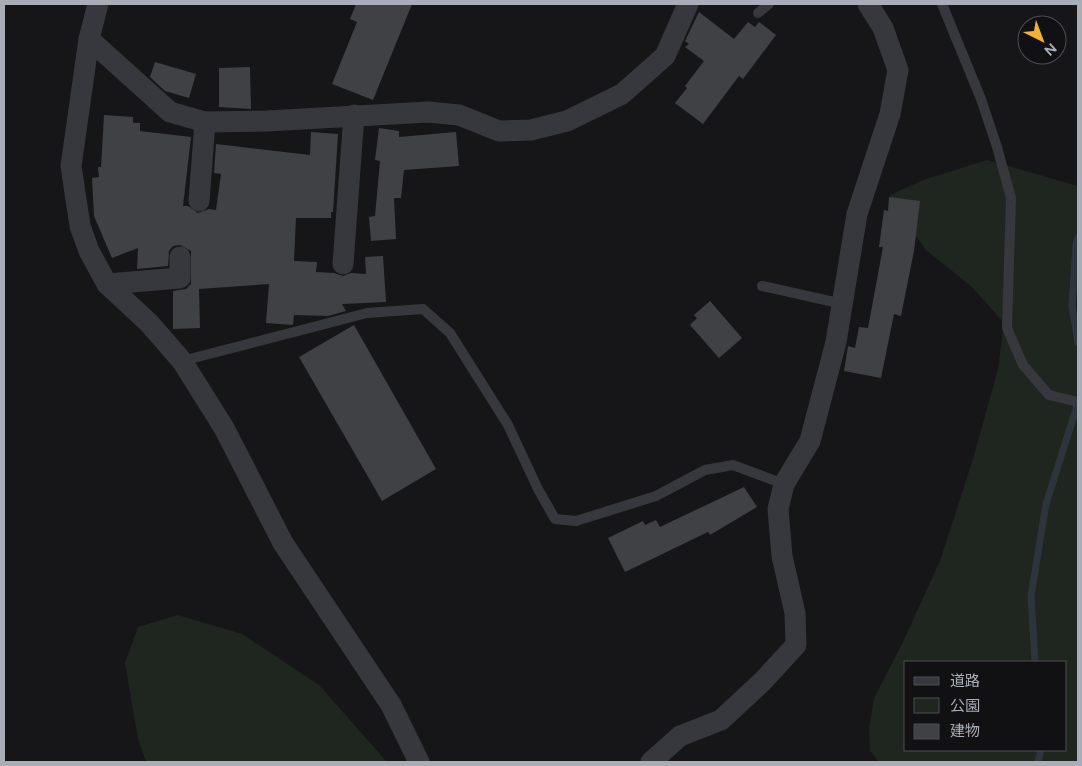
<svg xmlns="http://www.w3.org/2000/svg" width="1082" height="766" viewBox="0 0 1082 766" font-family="Figtree,'Noto Sans JP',sans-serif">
	<rect width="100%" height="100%" fill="#161618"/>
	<g fill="#1e261f" fill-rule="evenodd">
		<path d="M987 160 1078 186V762H879L870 751 869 729 874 698 901 646 940 561 973 459 998 369 1004 323 972 287 926 250 906 222 890 195 923 180ZM906 662H1066V750H906Z"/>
		<polygon points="178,615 242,634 319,685 387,762 146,762 138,739 125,663 138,627"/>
	</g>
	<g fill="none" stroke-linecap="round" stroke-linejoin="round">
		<g stroke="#2c353c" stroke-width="7">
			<polyline points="1078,238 1076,244 1072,306 1078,343"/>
			<polyline points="1035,662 1031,596 1046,504 1078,403"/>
			<polyline points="1038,762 1041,750"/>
		</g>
	</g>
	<g fill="#404145">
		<polygon points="356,4 412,4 373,100 332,84 357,22 350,19"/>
		<polygon points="699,12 734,39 748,22 755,27 759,22 776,35 743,79 739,76 703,124 675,103 687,88 685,86 704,61 685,47 689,44 685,41"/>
		<polygon points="155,62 196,74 189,98 165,91 150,77"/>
		<polygon points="250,67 251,109 219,107 219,68"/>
		<polygon points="104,115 133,117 133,123 140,123 140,131 191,137 183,206 188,206 198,213 209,209 216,210 221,174 214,173 216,144 310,155 311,132 338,134 333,212 331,212 331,218 296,218 294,261 317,262 316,272 334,273 343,276 351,273 366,274 365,257 383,256 386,302 342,304 346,311 328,316 294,315 293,325 266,323 269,284 199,289 200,328 173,329 173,291 186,289 191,284 191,251 180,245 173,246 169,251 168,266 137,269 138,248 112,258 94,216 92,178 99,177 98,167 101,167"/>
		<polygon points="379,128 399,131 399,137 456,132 459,166 404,170 401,198 394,198 396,239 371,241 369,217 375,216 380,161 375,160"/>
		<polygon points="889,197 920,201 914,251 901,316 894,314 881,378 844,371 848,346 855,348 859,327 868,328 883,247 879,247 884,210 888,211"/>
		<polygon points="710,301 742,338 719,358 690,325 697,318 694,315"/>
		<polygon points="354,325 436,469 382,501 299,357"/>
		<polygon points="744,487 757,507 710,535 708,532 625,572 608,538 643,521 645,525 656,520 660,527"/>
	</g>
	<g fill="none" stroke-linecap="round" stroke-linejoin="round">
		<g stroke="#37383d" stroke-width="10">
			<polyline points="942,4 981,99 997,147 1011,198 1007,328 1023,365 1049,395 1078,402"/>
			<polyline points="758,13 769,4"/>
			<polyline points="762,286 843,304"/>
			<polyline points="182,361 367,313 423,309 450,333 508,425 538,489 555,519 576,521 656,496 705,470 733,465 784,484"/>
		</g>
		<g stroke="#37383d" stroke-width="21">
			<polyline points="98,4 89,39 71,166 80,226 89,251 107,284 149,323 182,361 224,428 283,543 391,705 419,762"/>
			<polyline points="89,39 170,112 205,122 267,121 428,112 459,115 499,131 531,130 567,121 622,94 665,56 688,4"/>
			<polyline points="199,201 205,122"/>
			<polyline points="343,264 354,115"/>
			<polyline points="107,284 180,278 180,257"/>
			<polyline points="651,762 680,736 721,720 763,681 796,645 795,613 782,556 778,509 784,484 810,441 836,342 857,214 890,114 898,70 883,28 868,4"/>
		</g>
	</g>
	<rect width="1082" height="766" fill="none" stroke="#a8adb8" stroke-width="10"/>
	<rect x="904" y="661" width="162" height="90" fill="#111113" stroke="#4d4f55"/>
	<rect x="914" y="677" width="25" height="8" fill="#37383d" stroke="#4d4f55"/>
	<text x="950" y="686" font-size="15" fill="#a8adb8">道路</text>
	<rect x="914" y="698" width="25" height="15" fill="#1e261f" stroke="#4d4f55"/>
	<text x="950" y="711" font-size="15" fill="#a8adb8">公園</text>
	<rect x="914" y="724" width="25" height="15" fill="#404145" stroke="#4d4f55"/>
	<text x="950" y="736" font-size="15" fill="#a8adb8">建物</text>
	<g transform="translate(1042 40) rotate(138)"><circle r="24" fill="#111113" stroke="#4d4f55"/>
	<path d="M0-4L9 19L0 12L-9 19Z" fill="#f2b134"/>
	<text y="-8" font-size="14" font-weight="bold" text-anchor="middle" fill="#a8adb8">N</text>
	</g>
</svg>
